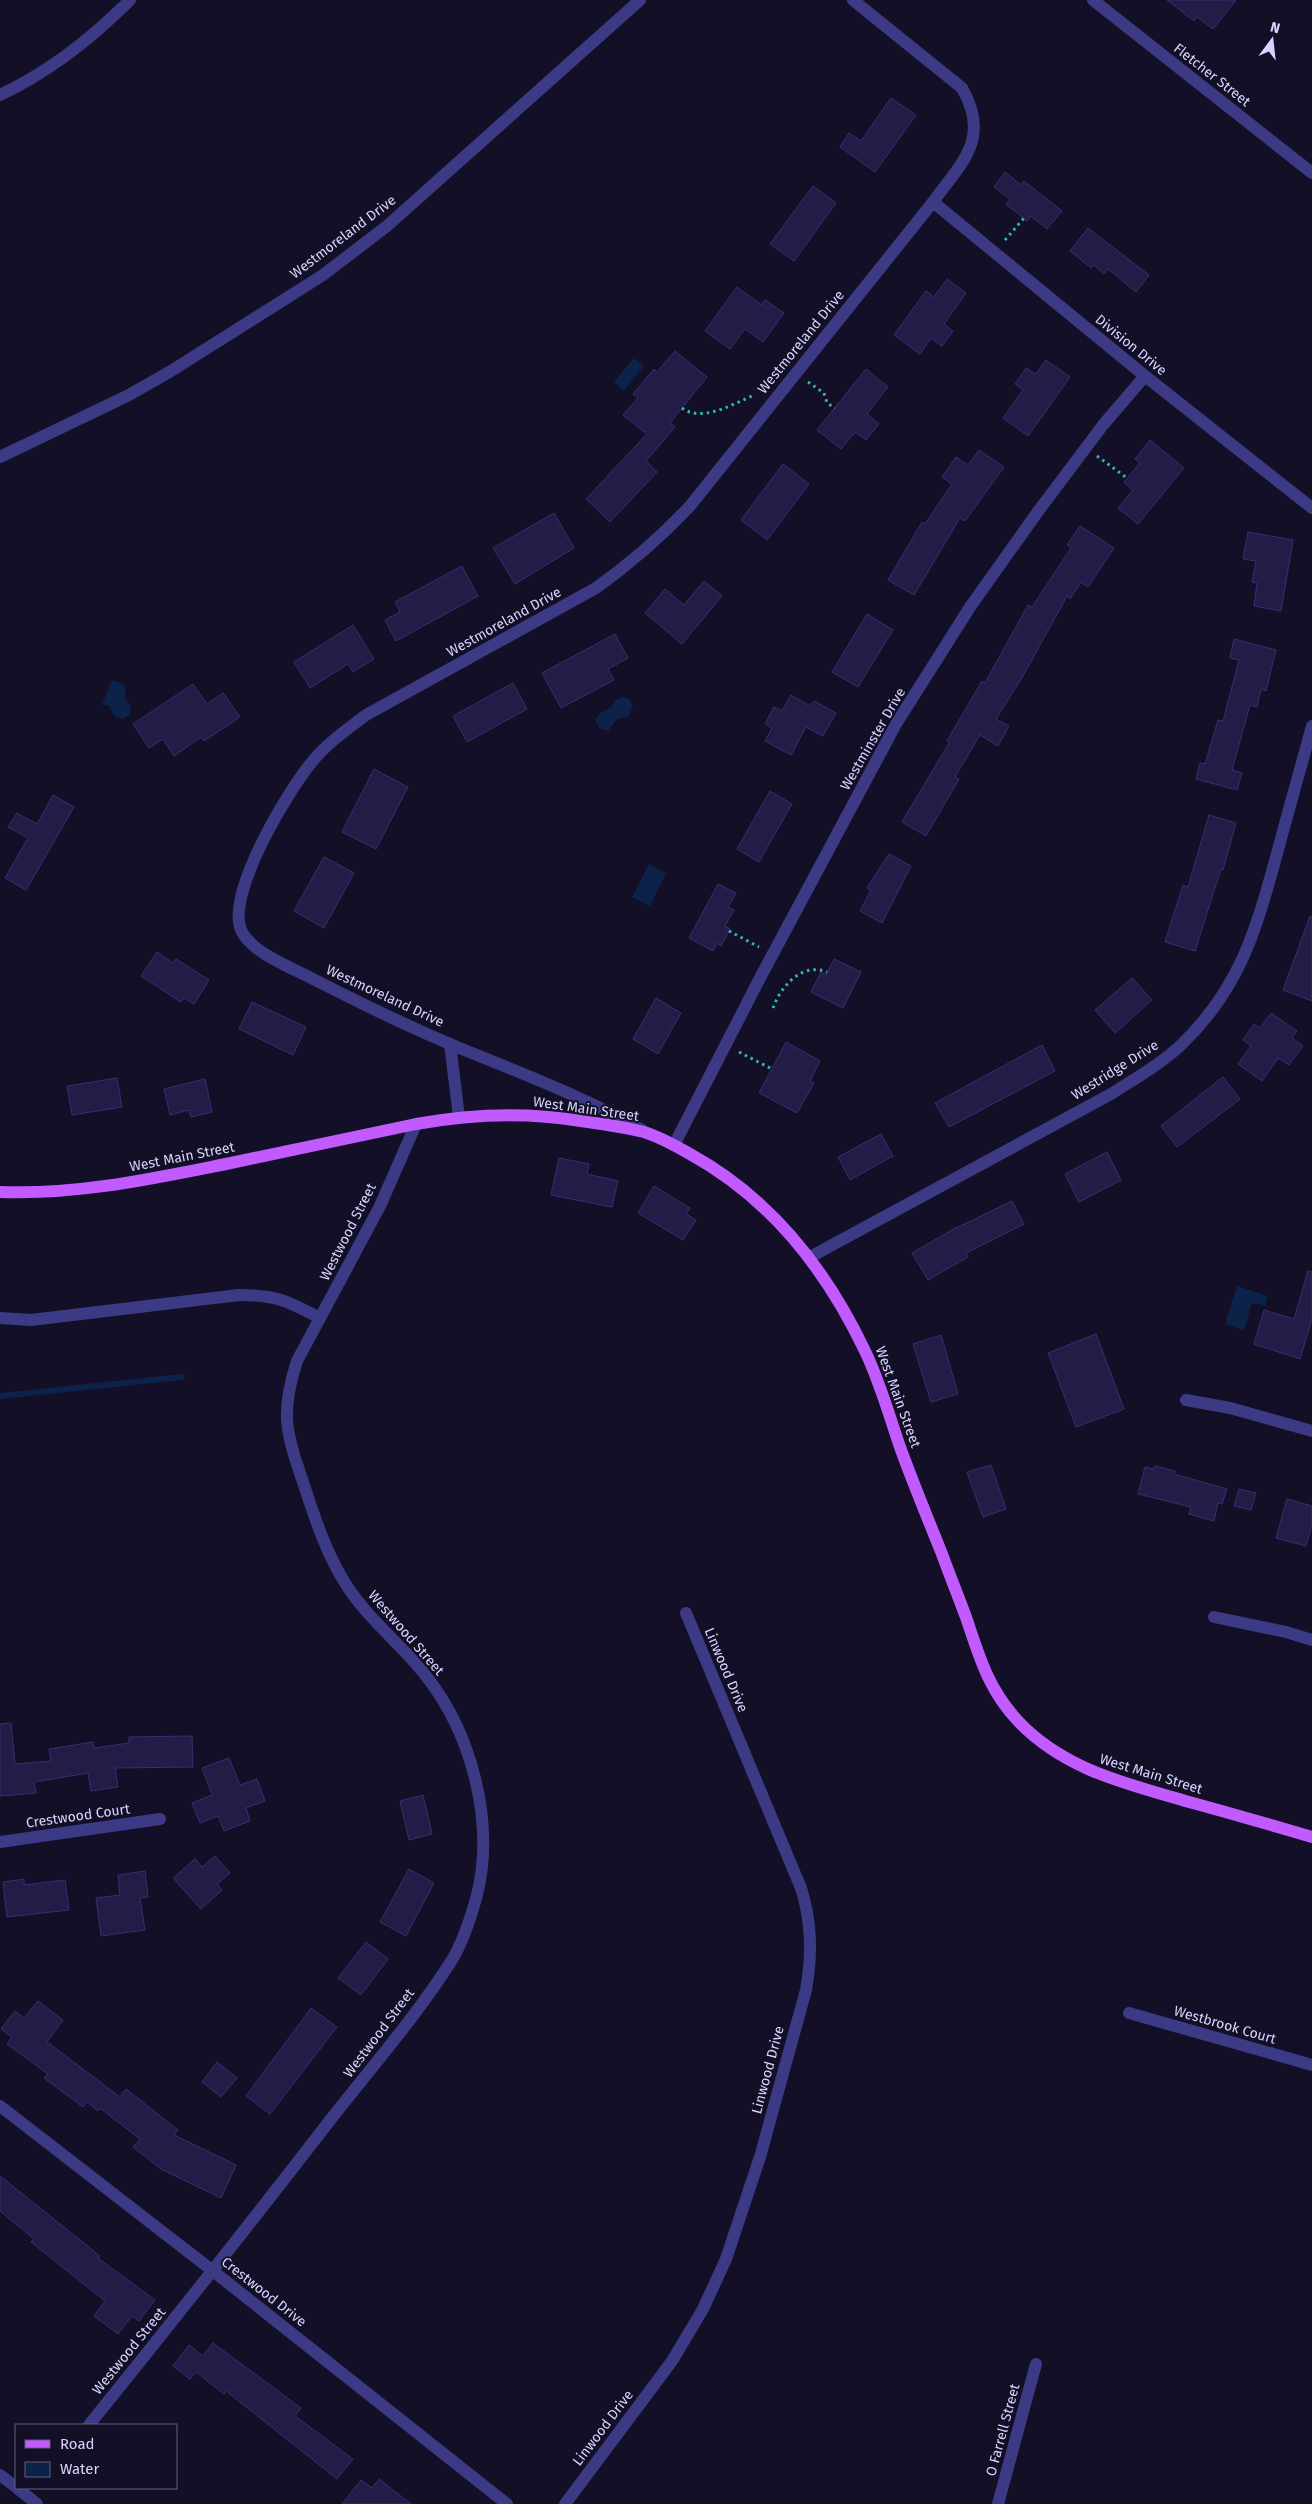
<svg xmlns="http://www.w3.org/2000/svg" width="1312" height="2504" viewBox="0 0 1312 2504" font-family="'Fira Sans',sans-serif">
	<rect width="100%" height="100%" fill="#130f26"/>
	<g fill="#0c2248">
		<polygon points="634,358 644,366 624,391 614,382"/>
		<polygon points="114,680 125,685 125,697 131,707 129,715 123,719 114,716 109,705 102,705 110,684"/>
		<polygon points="622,697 629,699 633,706 628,717 617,719 608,731 600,729 595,720 600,713 611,707 614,701"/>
		<polygon points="649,864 666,873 650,906 632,897"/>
		<polygon points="1237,1286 1268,1296 1265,1306 1252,1303 1244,1330 1225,1324"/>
	</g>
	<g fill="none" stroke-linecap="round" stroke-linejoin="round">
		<polyline stroke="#0c2248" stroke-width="6" points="0,1396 182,1377"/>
	</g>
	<g fill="#241b47" stroke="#3b2d73">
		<polygon points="1167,0 1236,0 1213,29 1197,17 1194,21"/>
		<polygon points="891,98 916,115 875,172 840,147 849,133 861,141"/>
		<polygon points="1005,172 1021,185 1024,181 1062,211 1047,229 1031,216 1027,221 1006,204 1010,199 994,187"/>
		<polygon points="813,186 836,203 794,261 770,244"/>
		<polygon points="1088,228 1149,275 1136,292 1108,269 1104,274 1094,265 1091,268 1070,251"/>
		<polygon points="947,279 966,293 944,324 953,331 942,346 931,338 920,354 894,335 926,291 934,297"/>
		<polygon points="737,287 762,305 765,300 784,313 763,342 745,329 730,349 705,331"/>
		<polygon points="675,351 707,377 670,423 675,427 646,461 657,472 610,522 586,499 647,434 623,415 638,398 633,394 654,369 657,372"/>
		<polygon points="1046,360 1070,377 1028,436 1003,418 1023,390 1015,384 1026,368 1036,374"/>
		<polygon points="866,369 888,387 867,414 879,424 866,440 855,432 841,449 817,430"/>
		<polygon points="1150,440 1184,468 1138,524 1118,508 1133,490 1124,482 1140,463 1135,459"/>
		<polygon points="979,450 1004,467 965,521 960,518 914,595 888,580 922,522 925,524 952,484 942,477 956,457 968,465"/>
		<polygon points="783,464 809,484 767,540 741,520"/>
		<polygon points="554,513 574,548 515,584 493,548"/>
		<polygon points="1080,526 1114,548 1088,587 1081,582 1070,599 1067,596 1023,676 996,719 1009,726 998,746 980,735 955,777 959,779 926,836 902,822 949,743 947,741 982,681 985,683 1028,605 1032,607 1071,548 1067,545"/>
		<polygon points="1248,532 1293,540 1281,611 1254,606 1257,583 1252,582 1256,561 1243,559"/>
		<polygon points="462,566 478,596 396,641 385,620 400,612 395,602"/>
		<polygon points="704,581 722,596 682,644 645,613 665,589 684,605"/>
		<polygon points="867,614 893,630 858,687 832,672"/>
		<polygon points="353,625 374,659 353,672 348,664 310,688 294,662"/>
		<polygon points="615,634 628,658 608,669 614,680 561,708 542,673"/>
		<polygon points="1234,639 1276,650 1266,691 1261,689 1257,707 1250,705 1232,770 1242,773 1237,790 1196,779 1200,763 1205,764 1218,720 1223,721 1239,660 1230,658"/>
		<polygon points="513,683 527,709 467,742 453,716"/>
		<polygon points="193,684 207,704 223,693 240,717 204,741 201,737 174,756 163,739 149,748 133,724"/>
		<polygon points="791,695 810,706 814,701 836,713 823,736 806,727 791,755 765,741 772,728 765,724 774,707 782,711"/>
		<polygon points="374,769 408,787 376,849 342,832"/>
		<polygon points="770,791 792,804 759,862 737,849"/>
		<polygon points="53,795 74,807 26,890 5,878 28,838 8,827 17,813 37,824"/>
		<polygon points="1209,815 1236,823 1223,870 1221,869 1195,951 1165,942 1183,885 1188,887"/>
		<polygon points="889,854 911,866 882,923 860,911 871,890 867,888"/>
		<polygon points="324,857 354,873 324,928 294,911"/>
		<polygon points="718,884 736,893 728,907 734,910 725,926 730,929 721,946 717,943 713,951 689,938"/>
		<polygon points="1310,916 1312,917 1312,1001 1283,990"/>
		<polygon points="157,952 173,963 176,959 209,980 194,1004 184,998 181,1002 141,976"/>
		<polygon points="834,959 861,972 843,1008 811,992 821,972 826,975"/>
		<polygon points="1132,978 1152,1000 1115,1033 1095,1010"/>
		<polygon points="656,998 681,1013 658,1054 633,1039"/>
		<polygon points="252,1002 306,1027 293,1055 239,1029"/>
		<polygon points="1271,1013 1297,1031 1292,1038 1303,1046 1289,1065 1278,1058 1262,1081 1238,1064 1251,1046 1243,1040 1254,1024 1260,1028"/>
		<polygon points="786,1042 820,1061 810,1081 814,1083 797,1113 759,1093"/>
		<polygon points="1042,1045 1055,1071 949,1127 935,1103"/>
		<polygon points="1223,1077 1240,1099 1177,1147 1161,1126"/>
		<polygon points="117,1078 122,1107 72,1115 67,1086"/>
		<polygon points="205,1079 212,1112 191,1117 189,1110 170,1115 164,1089"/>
		<polygon points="881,1134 893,1156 850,1180 838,1157"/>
		<polygon points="1107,1152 1121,1180 1079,1202 1065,1174"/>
		<polygon points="559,1158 589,1164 587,1174 618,1181 612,1207 551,1195"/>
		<polygon points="654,1186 690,1208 686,1214 696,1220 683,1240 638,1213"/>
		<polygon points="1012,1201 1024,1224 966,1253 968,1257 928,1280 912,1253 952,1230"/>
		<polygon points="1308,1271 1312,1272 1312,1319 1300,1359 1254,1344 1264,1310 1294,1319"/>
		<polygon points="1096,1334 1124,1409 1076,1427 1048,1353"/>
		<polygon points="941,1335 958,1394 931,1402 913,1344"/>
		<polygon points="991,1465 1006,1509 983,1517 967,1472"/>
		<polygon points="1155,1466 1175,1471 1174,1474 1227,1489 1222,1504 1218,1503 1214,1521 1189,1514 1191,1507 1138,1494 1145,1467 1154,1469"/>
		<polygon points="1239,1489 1256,1493 1251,1510 1234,1506"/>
		<polygon points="1287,1499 1312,1506 1312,1525 1306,1546 1276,1538"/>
		<polygon points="11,1723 15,1764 51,1761 49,1749 93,1742 94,1748 129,1743 129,1737 192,1736 193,1767 115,1768 118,1787 91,1791 88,1773 34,1782 36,1793 0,1796 0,1724"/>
		<polygon points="229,1758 240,1785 257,1779 265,1801 246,1808 250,1821 224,1831 218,1816 200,1823 192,1803 212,1795 202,1768"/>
		<polygon points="423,1795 432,1834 409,1840 400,1801"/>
		<polygon points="215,1856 230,1873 217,1884 222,1890 201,1909 173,1878 195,1859 202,1867"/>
		<polygon points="409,1869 434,1883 406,1936 380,1922"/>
		<polygon points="145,1871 148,1897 140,1898 145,1930 101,1936 96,1898 120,1895 118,1875"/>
		<polygon points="24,1879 24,1885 65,1880 69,1910 7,1917 3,1882"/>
		<polygon points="366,1942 388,1959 361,1995 338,1978"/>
		<polygon points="38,2001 63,2020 47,2042 120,2097 126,2089 178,2130 174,2135 236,2165 221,2198 161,2169 133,2147 140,2139 100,2108 98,2111 87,2102 83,2107 44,2078 48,2074 7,2044 12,2037 1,2029 15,2011 24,2018"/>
		<polygon points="311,2008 337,2027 270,2114 246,2096"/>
		<polygon points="217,2062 237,2078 221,2097 202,2082"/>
		<polygon points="0,2176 100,2256 98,2258 155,2300 139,2321 132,2316 118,2334 94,2316 105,2301 31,2242 34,2239 0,2211"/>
		<polygon points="213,2343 301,2408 295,2416 353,2459 337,2479 226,2391 224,2394 196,2372 190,2379 173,2366 189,2345 203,2356"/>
		<polygon points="379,2479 411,2504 342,2504 361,2480 372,2488"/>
	</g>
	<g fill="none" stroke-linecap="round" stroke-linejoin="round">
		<g stroke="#2fb8b0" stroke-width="3" stroke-dasharray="2.5 4" stroke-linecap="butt">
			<polyline points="1005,240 1024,218"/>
			<polyline points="808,382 824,393 827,403 835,408"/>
			<path d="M682 408C702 423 733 404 754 395"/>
			<polyline points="1097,456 1127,478"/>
			<polyline points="729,931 759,947"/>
			<path d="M773 1008C781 986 802 962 827 972"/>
			<polyline points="739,1052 772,1069"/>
		</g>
		<g stroke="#3d3a85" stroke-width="12">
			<polyline points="1093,0 1312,173"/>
			<path d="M0 95C49 72 92 38 130 0"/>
			<polyline points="933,202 1145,376 1312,508"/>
			<polyline points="0,457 129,395 171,371 323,275 387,226 640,0"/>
			<polyline points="450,1044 459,1117"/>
			<path d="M642 1130C581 1095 515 1071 450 1044 403 1024 358 1002 313 979 292 968 253 953 242 932 223 896 292 783 317 756 331 740 349 728 366 715L596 588C631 563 661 537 690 506L933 202C962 162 991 139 962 88L853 0"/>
			<polyline points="674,1145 760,978 896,724 970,607 1039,510 1103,425 1145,376"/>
			<path d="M810 1257 1111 1094C1136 1078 1161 1064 1182 1044 1242 986 1257 926 1278 850 1289 808 1301 767 1312 726"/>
			<path d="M0 1318 31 1320 239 1295C278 1295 287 1301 320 1318"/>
			<polyline points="1186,1400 1230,1408 1312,1431"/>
			<polyline points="1214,1617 1286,1632 1312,1640"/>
			<polyline points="0,1842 160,1819"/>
			<polyline points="1129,2013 1312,2065"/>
			<polyline points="0,2106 213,2271 507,2504"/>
			<path d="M89 2425C173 2321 256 2216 338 2110 377 2061 419 2012 452 1960 464 1940 471 1917 477 1895 495 1823 472 1734 426 1676 401 1644 369 1620 347 1586 326 1554 315 1518 303 1482 286 1432 280 1413 297 1361L380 1206 416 1124"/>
			<polyline points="0,2475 16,2487"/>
			<polyline points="17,2488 37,2504"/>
			<path d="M565 2504 672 2361 703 2309 726 2259 760 2157 806 1990C812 1955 812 1923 801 1888L686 1613"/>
			<polyline points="998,2504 1036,2364"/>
		</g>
		<path stroke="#c25bff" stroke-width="12" d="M0 1192C77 1195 151 1179 226 1164 289 1151 353 1137 416 1124 470 1114 527 1112 581 1121 602 1124 624 1127 644 1132 660 1137 676 1146 690 1154 770 1198 826 1269 865 1351 880 1382 889 1415 900 1447 913 1483 928 1519 942 1554 950 1576 959 1598 967 1620 980 1659 989 1690 1018 1721 1064 1770 1128 1784 1189 1802 1230 1813 1271 1825 1312 1837"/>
	</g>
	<g text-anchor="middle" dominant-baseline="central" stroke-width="4" stroke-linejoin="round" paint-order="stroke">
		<g font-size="14" fill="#d9d4ff" stroke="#130f26">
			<text transform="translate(1212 75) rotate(38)">Fletcher Street</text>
			<text transform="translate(343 237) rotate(-37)">Westmoreland Drive</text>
			<text transform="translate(801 342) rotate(-51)">Westmoreland Drive</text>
			<text transform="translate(1131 345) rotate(39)">Division Drive</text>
			<text transform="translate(504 622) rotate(-29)">Westmoreland Drive</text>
			<text transform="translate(873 739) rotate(-60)">Westminster Drive</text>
			<text transform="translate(385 996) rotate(25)">Westmoreland Drive</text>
			<text transform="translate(1115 1070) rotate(-32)">Westridge Drive</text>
			<text transform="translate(586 1109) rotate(8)">West Main Street</text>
			<text transform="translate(182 1157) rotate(-11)">West Main Street</text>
			<text transform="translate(348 1232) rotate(-63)">Westwood Street</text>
			<text transform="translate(898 1397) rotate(70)">West Main Street</text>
			<text transform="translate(406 1633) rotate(49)">Westwood Street</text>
			<text transform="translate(726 1670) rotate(67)">Linwood Drive</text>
			<text transform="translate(1151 1774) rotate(17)">West Main Street</text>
			<text transform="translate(78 1816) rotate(-8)">Crestwood Court</text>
			<text transform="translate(1225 2025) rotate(16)">Westbrook Court</text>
			<text transform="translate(379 2033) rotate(-53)">Westwood Street</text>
			<text transform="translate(768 2070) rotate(-75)">Linwood Drive</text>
			<text transform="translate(264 2292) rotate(38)">Crestwood Drive</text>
			<text transform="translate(129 2351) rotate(-51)">Westwood Street</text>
			<text transform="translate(603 2428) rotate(-53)">Linwood Drive</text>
			<text transform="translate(1003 2430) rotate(-75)">O Farrell Street</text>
		</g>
	</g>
	<rect x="15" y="2424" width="162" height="65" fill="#130f26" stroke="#625e7d"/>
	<rect x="25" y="2440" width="25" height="8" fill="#c25bff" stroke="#625e7d"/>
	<text x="60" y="2449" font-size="15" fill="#d9d4ff">Road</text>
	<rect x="25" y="2462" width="25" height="15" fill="#0c2248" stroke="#625e7d"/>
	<text x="60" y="2474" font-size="15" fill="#d9d4ff">Water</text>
	<g transform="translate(1272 40) rotate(15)" stroke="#130f26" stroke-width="4" paint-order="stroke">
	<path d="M0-4L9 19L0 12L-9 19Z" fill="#d9d4ff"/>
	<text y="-8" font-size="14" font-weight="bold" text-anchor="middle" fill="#d9d4ff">N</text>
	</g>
</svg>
